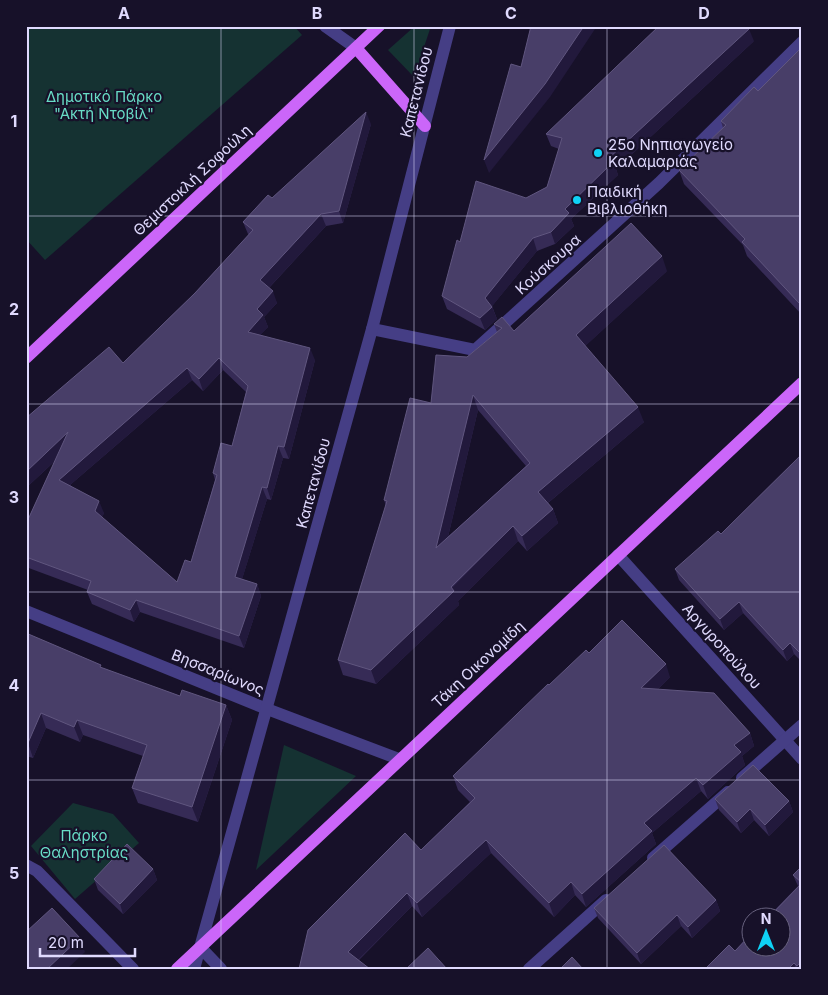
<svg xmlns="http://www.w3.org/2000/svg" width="828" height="995" viewBox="0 0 828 995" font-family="Inter,sans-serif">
	<rect width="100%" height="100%" fill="#171129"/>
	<g fill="#153232">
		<polygon points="26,26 294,26 302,35 45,260 26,239"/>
		<polygon points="415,26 431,26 414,77 388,50"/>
		<polygon points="284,745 356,776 256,870"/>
		<polygon points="73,803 113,814 139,843 75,899 31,846"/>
	</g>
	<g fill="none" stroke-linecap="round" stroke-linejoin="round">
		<g stroke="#453e85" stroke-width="12">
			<polyline points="325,26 356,48"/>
			<polyline points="372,329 475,350 659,183 802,42"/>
			<polyline points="618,555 802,759"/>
			<polyline points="26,611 267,709 399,759"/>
			<polyline points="742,778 802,725"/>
			<polyline points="653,858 728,792"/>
			<polyline points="26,865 37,871 133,969"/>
			<polyline points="200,947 221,969"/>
			<polyline points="194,969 372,329 450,26"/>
			<polyline points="529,969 606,900"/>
		</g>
		<g stroke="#cb66f9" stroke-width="12">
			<polyline points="356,48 425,126"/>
			<polyline points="26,358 379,26"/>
			<polyline points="177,969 802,383"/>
		</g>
	</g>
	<g fill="#362b56" fill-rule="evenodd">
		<polygon points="754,41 616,169 618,175 571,219 574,226 555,244 537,251 492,306 497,319 485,330 447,309 442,296 460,242 526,198 547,187 559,149 551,146 546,134"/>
		<polygon points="802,47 802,315 747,256 743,245 684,184 679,170 723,128 721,121 758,91"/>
		<path d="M371 124 343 223 326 226 269 288 277 303 264 317 268 327 260 335 315 360 289 459 283 458 271 500 267 499 242 579 257 584 261 596 244 648 140 612 134 622 92 604 87 592 88 590 26 567V524L55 461 26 488V418L123 363 195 293 249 235 248 234 243 222 272 198ZM223 370 246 392 232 446 213 473 215 480 191 562 177 582 102 517 104 513 70 485 192 380 203 391Z"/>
		<path d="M667 271 585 346 644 422 548 503 553 509 558 523 527 551 518 541 458 601 459 605 376 684 343 675 338 660 386 506 384 500 431 403 467 357 497 332 494 324 514 331ZM478 410 526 466 448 537Z"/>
		<polygon points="802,454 802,662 794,654 787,661 743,613 724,630 679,580 675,569 721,534"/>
		<polygon points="26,633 102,668 180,696 226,705 232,720 198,822 138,803 132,788 143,756 83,735 80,742 46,728 33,758 26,756"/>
		<polygon points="589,653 670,677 658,689 750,733 754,746 742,756 745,765 708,799 701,791 652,833 656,844 586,907 575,895 554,917 491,853 422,917 412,906 359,960 299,969 421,850 470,802 458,790 453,776 549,685"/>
		<polygon points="715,799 789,801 793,812 769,836 754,820 741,833 719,810"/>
		<polygon points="802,866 802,969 708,969 707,967 735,951 798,886 793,875"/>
		<polygon points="153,869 157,880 123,914 98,890 94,879"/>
		<polygon points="716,900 720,911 692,938 681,926 641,964 598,918 594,908"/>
	</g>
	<g fill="#22193c">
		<polygon points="584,26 597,26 550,97 489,173 484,160"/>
		<polygon points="749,29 754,41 616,169 618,175 571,219 574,226 555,244 551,232 565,209 609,158"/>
		<polygon points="366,112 371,124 343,223 339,211"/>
		<polygon points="321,214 326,226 265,292 260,280"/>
		<polygon points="533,238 537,251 489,310 492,307 497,319 485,330 480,318 485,298"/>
		<polygon points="662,256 667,271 581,350 576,335"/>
		<polygon points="273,291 277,303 264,317 268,327 252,344 248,332 257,309"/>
		<polygon points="802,300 802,311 799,303"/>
		<polygon points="310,348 315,360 289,459 284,447"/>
		<polygon points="219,358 223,370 203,391 199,379"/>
		<polygon points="187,368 192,380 63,491 59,480"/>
		<polygon points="473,395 478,410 442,562 436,548"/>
		<polygon points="638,407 644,422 543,507 538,492"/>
		<polygon points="68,432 73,444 26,488 26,472"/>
		<polygon points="278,446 283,458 271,500 267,488"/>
		<polygon points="262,487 267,499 239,589 235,577"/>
		<polygon points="99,501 104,513 100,523 95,511"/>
		<polygon points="553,509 558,523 527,551 522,536"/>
		<polygon points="513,526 518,541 458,601 459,605 376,684 371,670"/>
		<polygon points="257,584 261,596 244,648 239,636"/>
		<polygon points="136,600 140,612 134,622 130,610"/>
		<polygon points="739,602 743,613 724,630 720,619"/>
		<polygon points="790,643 794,654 787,661 783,650"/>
		<polygon points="666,664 670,677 645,702 641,688"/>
		<polygon points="226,705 232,720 198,822 192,807"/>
		<polygon points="41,713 46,728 33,758 28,743"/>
		<polygon points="77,720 83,735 80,742 74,727"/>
		<polygon points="750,733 754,746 742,756 745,765 708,799 703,785 734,745"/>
		<polygon points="696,778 701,791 652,833 656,844 586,907 582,894 644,823"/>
		<polygon points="789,801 793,812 769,836 765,825"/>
		<polygon points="750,809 754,820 741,833 737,822"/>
		<polygon points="486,840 491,853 422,917 417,903"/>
		<polygon points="153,869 157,880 123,914 120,904"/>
		<polygon points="571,882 575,895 554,917 549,903"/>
		<polygon points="407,893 412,906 353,965 348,952"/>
		<polygon points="716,900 720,911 692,938 688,927"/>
		<polygon points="677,915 681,926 641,964 637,953"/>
		<polygon points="80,938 85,952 67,969 47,969"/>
		<polygon points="802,961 802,969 798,969 797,966"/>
		<polygon points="794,963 796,969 788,969"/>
	</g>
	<g fill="#483e68" stroke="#60567f" fill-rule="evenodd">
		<polygon points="531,26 584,26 545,84 484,160 511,64 521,67"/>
		<polygon points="659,26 747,26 749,29 609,158 613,162 565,209 569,213 551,232 533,238 485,298 492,307 480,318 442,296 457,240 460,242 476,181 526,198 547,187 562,138 546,134"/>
		<polygon points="802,47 802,300 799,303 742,242 745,239 679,170 726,125 721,121 754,87 758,91"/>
		<path d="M366 112 339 211 321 214 260 280 273 291 257 309 263 315 248 332 310 348 284 447 278 446 267 488 262 487 235 577 257 584 239 636 136 600 130 610 87 592 91 581 26 557V524L68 432 26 472V418L109 347 123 363 195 293 253 230 243 222 268 195 272 198ZM219 358 248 386 232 446 221 443 213 473 217 475 191 562 185 560 177 582 95 511 99 501 59 480 187 368 199 379Z"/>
		<path d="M631 223 662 256 576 335 638 407 538 492 553 509 522 536 513 526 451 587 454 591 371 670 338 660 387 501 384 500 410 398 431 403 436 355 467 357 502 328 494 324 502 317 514 331ZM473 395 530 463 436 548Z"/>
		<polygon points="802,454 802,655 790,643 783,650 739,602 720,619 675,569 718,531 721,534"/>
		<polygon points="622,620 666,664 641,688 714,693 750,733 734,745 741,752 703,785 696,778 644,823 652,831 582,894 571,882 549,903 486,840 417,903 407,893 348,952 370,969 299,969 308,930 405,833 421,850 475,798 453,776 548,684 549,685 586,650 589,653"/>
		<polygon points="26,633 101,665 100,667 180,696 182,690 226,705 192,807 132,788 147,745 77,720 74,727 41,713 28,743 26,743"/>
		<polygon points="753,765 789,801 765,825 750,809 737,822 715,799"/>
		<polygon points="127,844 153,869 120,904 94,879"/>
		<polygon points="664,845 716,900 688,927 677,915 637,953 594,908"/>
		<polygon points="802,866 802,961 797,966 794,963 788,969 709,969 707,967 729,945 735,951 750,935 750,948 780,948 780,918 768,918 802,883 793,875"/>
		<polygon points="52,908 80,938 47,969 26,969 26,932"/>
		<polygon points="428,948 447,969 406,969"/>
		<polygon points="572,957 583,969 560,969"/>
	</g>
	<path fill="none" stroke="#e0dafe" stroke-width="1" stroke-opacity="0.55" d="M221 26V969M414 26V969M607 26V969M26 216H802M26 404H802M26 592H802M26 780H802"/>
	<g fill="#0fd1f5" stroke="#171129" stroke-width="2">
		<circle cx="598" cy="153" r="5"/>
		<circle cx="577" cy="200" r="5"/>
	</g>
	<g text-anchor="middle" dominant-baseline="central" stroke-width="4.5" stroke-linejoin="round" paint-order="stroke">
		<g font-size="15" fill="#e0dafe" stroke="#171129">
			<text transform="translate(416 92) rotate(-76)">Καπετανίδου</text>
			<text transform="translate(192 180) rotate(-43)">Θεμιστοκλή Σοφούλη</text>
			<text transform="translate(548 264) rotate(-42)">Κούσκουρα</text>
			<text transform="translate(313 483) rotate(-75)">Καπετανίδου</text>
			<text transform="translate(722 646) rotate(48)">Αργυροπούλου</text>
			<text transform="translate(478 664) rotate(-43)">Τάκη Οικονομίδη</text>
			<text transform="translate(218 672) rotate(22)">Βησσαρίωνος</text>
		</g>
		<g font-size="15" fill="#68dcc6" stroke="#171129">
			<text x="104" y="96">Δημοτικό Πάρκο<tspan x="104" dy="17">"Ακτή Ντοβίλ"</tspan></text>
			<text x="84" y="835">Πάρκο<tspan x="84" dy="17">Θαληστρίας</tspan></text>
		</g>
		<g font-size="15" fill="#e0dafe" stroke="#171129" text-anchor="start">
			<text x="608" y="144">25ο Νηπιαγωγείο<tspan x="608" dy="17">Καλαμαριάς</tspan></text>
			<text x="587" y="191">Παιδική<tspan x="587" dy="17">Βιβλιοθήκη</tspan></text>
		</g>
	</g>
	<rect width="828" height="995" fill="none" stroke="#171129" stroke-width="55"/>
	<g transform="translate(766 932)"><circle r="24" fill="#171129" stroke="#67617e"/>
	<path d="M0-4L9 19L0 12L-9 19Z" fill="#0fd1f5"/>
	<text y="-8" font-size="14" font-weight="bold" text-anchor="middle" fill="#e0dafe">N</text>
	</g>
	<path d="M40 948v8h95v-8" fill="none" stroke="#e0dafe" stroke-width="2.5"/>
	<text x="48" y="948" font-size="15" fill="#e0dafe" stroke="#171129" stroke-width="4" paint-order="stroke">20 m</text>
	<rect x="28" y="28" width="772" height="940" fill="none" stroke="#e0dafe" stroke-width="2"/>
	<g font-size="16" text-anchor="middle" font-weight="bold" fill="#e0dafe">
		<text x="124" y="19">A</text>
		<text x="317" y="19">B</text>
		<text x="511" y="19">C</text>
		<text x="704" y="19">D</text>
		<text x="14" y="127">1</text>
		<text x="14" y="315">2</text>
		<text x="14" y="503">3</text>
		<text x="14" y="691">4</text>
		<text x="14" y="879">5</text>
	</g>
</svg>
